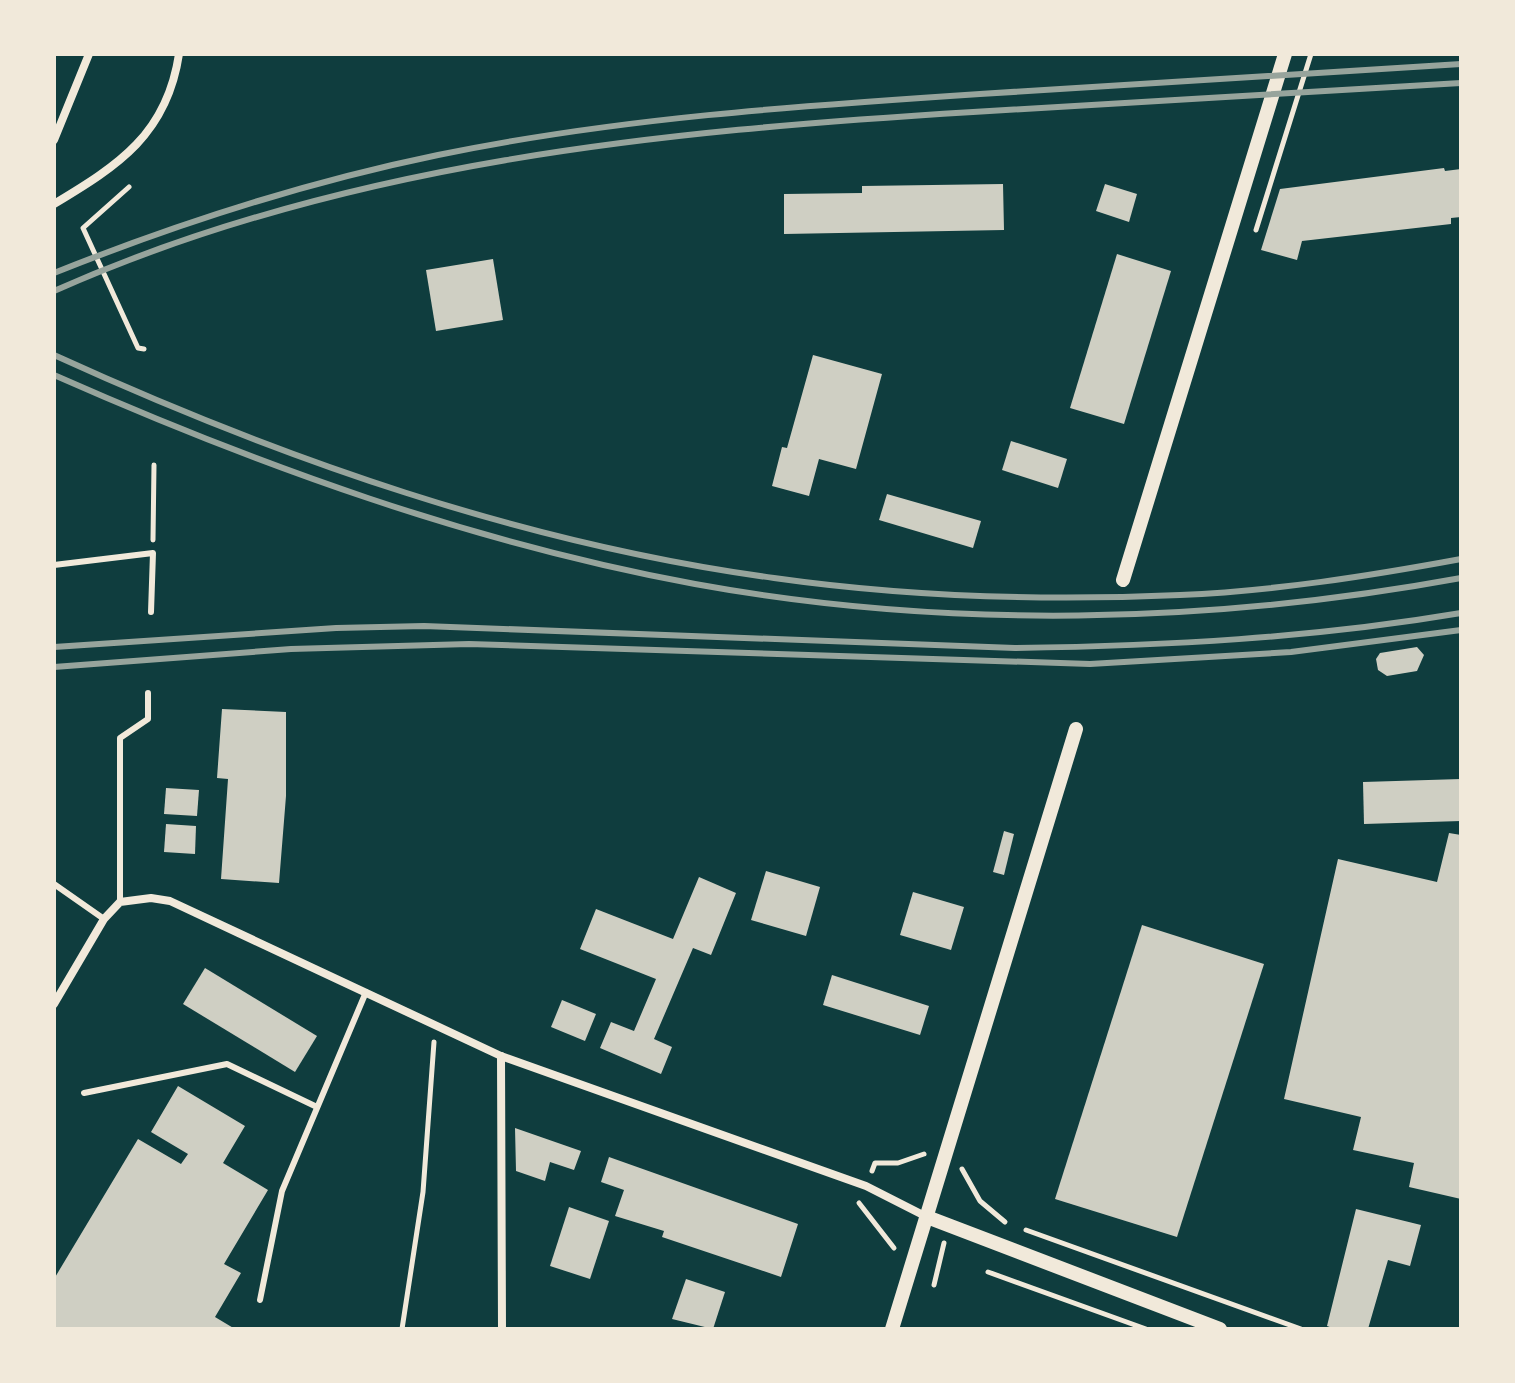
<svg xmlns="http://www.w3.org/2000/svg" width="1515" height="1383" viewBox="0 0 1515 1383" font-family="'Zilla Slab',serif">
	<rect width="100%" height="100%" fill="#0f3d3e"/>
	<g fill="#cfcfc3">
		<polygon points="1444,168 1445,171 1461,169 1461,217 1451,218 1451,224 1302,241 1297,260 1261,250 1280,189"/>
		<polygon points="1003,184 1004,230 784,234 784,194 862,193 862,186"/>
		<polygon points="1105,184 1137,194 1129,222 1096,211"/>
		<polygon points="1117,254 1171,271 1124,424 1070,408"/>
		<polygon points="493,259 503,320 436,331 426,270"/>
		<polygon points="813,355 882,374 856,469 819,459 809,496 772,486 782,447 787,448"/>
		<polygon points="1011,441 1067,459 1058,488 1002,470"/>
		<polygon points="887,494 981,521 973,548 879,520"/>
		<polygon points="1417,647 1424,655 1417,671 1387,676 1378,670 1376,659 1380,653"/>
		<polygon points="222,709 286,712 286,796 279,883 221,879 228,779 217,778"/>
		<polygon points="1461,779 1461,821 1364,824 1363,782"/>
		<polygon points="166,788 199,790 197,816 164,814"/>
		<polygon points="166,824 196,826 195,854 164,852"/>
		<polygon points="1004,831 1014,834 1004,875 993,872"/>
		<polygon points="1449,833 1461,835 1461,1199 1409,1187 1414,1163 1353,1150 1361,1117 1284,1099 1338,859 1437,882"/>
		<polygon points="766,871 820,887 806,936 751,920"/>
		<polygon points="699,877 736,893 711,955 693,948 654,1039 672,1047 661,1074 600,1048 611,1022 634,1031 656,979 580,949 596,909 673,939"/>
		<polygon points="913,892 964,907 951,950 900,935"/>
		<polygon points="1142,925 1264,964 1177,1237 1055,1199"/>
		<polygon points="205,968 317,1036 295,1072 183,1004"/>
		<polygon points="832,975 929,1006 920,1035 823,1005"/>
		<polygon points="562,1000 596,1014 585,1041 551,1027"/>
		<polygon points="178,1086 245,1126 223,1163 268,1190 224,1264 241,1273 215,1317 235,1329 54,1329 54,1279 138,1139 181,1164 188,1154 151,1132"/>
		<polygon points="515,1128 581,1151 574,1170 550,1162 545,1181 516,1171"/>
		<polygon points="609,1157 798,1224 781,1277 662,1237 664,1231 615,1216 624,1190 601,1182"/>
		<polygon points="569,1207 609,1221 590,1279 550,1266"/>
		<polygon points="1356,1209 1421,1225 1410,1266 1388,1260 1368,1329 1335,1329 1327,1326"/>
		<polygon points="686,1279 725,1292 713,1329 672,1319"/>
	</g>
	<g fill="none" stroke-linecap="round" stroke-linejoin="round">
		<g stroke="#f1e9da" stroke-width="5">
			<polyline points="129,187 83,228 138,348 144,349"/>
			<polyline points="1256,230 1311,54"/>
			<polyline points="153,540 154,465"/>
			<polyline points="962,1169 980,1201 1005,1222"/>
			<polyline points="872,1171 875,1163 898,1163 924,1154"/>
			<polyline points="859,1203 894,1248"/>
			<polyline points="1026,1230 1301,1329"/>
			<polyline points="988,1272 1146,1329"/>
			<polyline points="934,1285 944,1243"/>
			<polyline points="402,1329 423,1192 434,1042"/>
		</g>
		<g stroke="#f1e9da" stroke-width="6">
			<polyline points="54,565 153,553 151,612"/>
			<polyline points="54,884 104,919"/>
			<polyline points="120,902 120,738 148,719 148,693"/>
			<polyline points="84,1093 227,1064 317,1107"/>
			<polyline points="260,1300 282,1191 366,992"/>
		</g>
		<g stroke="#f1e9da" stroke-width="8">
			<polyline points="54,140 89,54"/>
			<path d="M54 204C119 165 167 134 179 54"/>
			<polyline points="54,1004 104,919 120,902 151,898 170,901 501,1056 866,1186 927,1217"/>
			<polyline points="501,1056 502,1329"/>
		</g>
		<g stroke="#f1e9da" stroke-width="14">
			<polyline points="1123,580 1285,54"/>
			<polyline points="927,1217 1220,1329"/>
			<polyline points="892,1329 1076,729"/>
		</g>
		<g stroke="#97a49c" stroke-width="6">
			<path d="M54 273C179 223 307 182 438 155 617 118 798 106 980 94 1141 83 1301 73 1461 64"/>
			<path d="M54 291C344 162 661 131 973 112 1136 102 1298 93 1461 83"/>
			<path d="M54 355C282 459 524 544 774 578 908 597 1045 601 1180 595 1274 591 1369 576 1461 559"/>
			<path d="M54 375C260 466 473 543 695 584 947 630 1210 624 1461 578"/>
			<path d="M54 647 336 628 424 626 1015 648C1165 646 1313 638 1461 613"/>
			<polyline points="54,667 291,649 469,644 1090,664 1291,652 1461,630"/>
		</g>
	</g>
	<rect width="1515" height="1383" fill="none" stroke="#f1e9da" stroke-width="112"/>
</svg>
